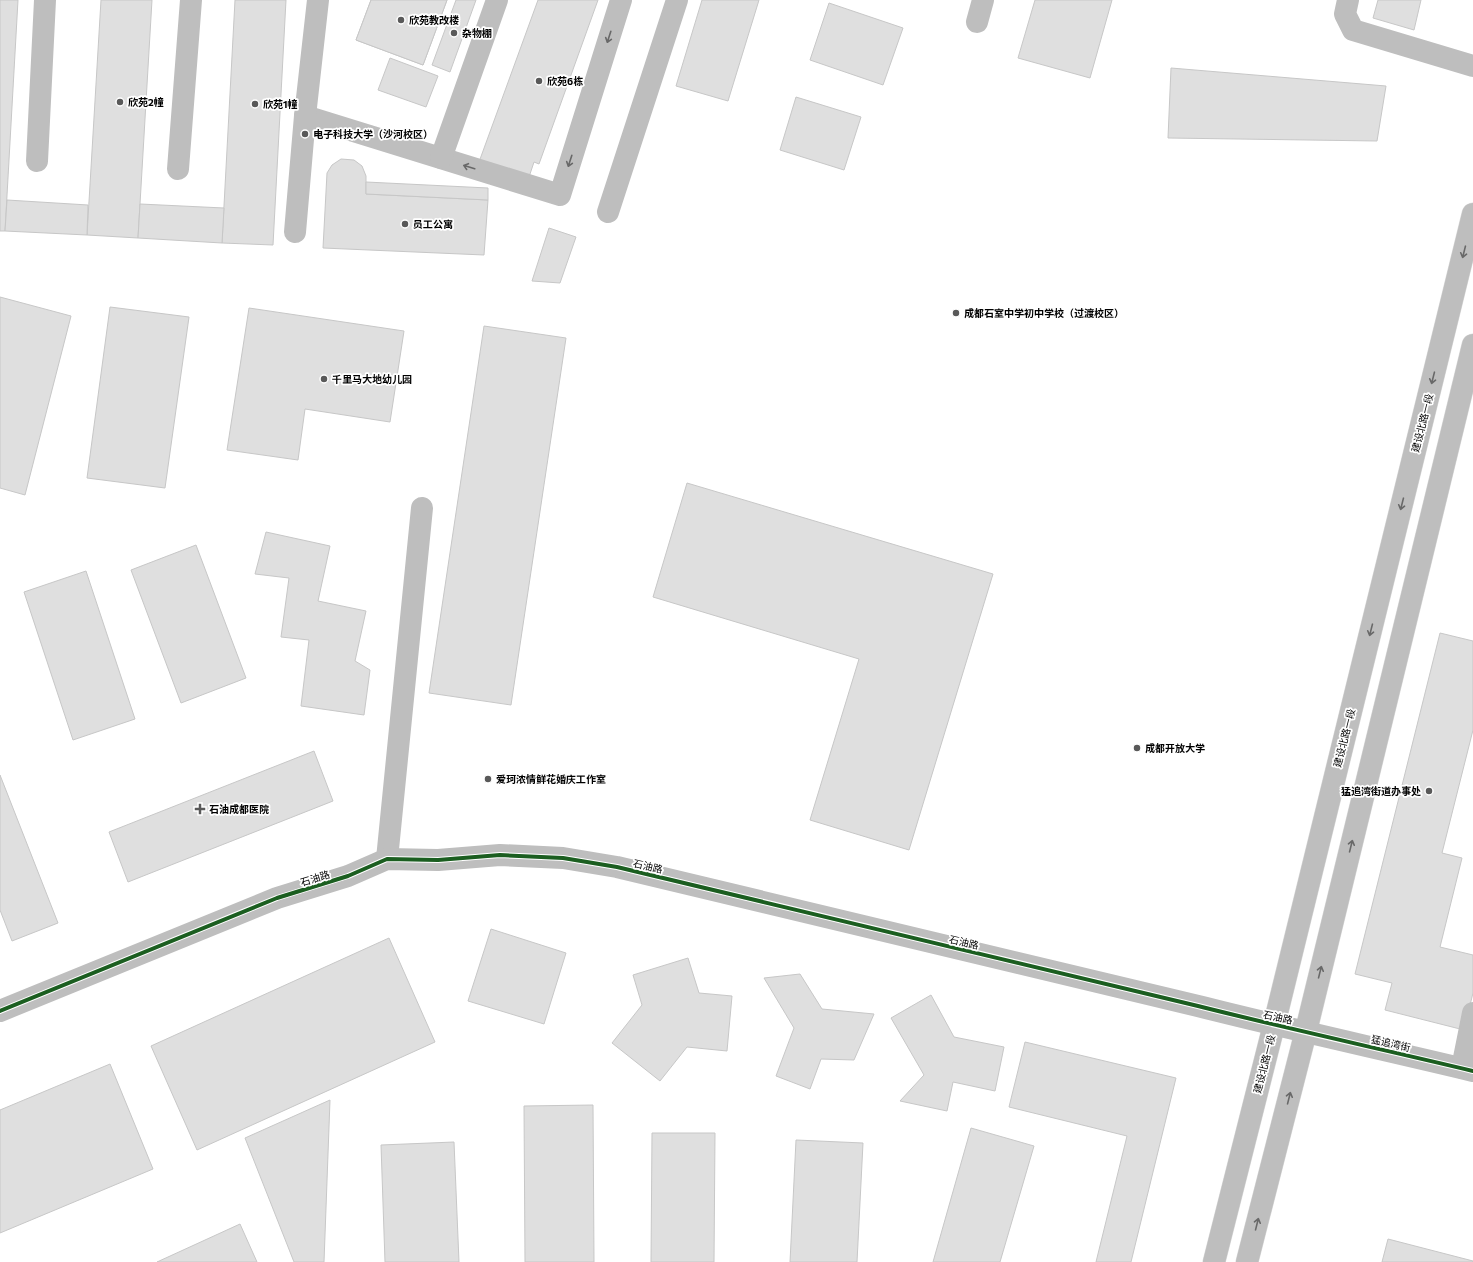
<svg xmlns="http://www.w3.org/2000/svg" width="1473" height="1262" viewBox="0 0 1473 1262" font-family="Commissioner,'Noto Sans SC',sans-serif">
	<rect width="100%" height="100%" fill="#fff"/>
	<g fill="#dfdfdf" stroke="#c7c7c7">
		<polygon points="0,0 18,0 5,231 0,231"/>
		<polygon points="101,0 152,0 138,238 87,235"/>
		<polygon points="235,0 286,0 273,245 222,243"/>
		<polygon points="371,0 447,0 423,65 356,40"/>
		<polygon points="371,0 447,0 423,65 356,40"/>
		<polygon points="456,0 476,0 450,72 432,65"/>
		<polygon points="538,0 598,0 539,164 534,162 528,180 479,162"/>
		<polygon points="702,0 759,0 728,101 676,86"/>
		<polygon points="1035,0 1112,0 1090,78 1018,58"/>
		<polygon points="1378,0 1421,0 1414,30 1373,18"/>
		<polygon points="829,3 903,28 883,85 810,60"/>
		<polygon points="390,58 438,76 426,107 378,90"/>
		<polygon points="1171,68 1386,86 1377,141 1168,138"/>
		<polygon points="796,97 861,117 844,170 780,150"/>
		<polygon points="341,159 354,160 362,166 366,176 366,194 488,200 484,255 323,248 327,173 332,165"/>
		<polygon points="366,182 488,188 488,200 366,194"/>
		<polygon points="7,200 88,205 87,235 5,231"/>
		<polygon points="140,204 224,208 222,243 138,238"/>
		<polygon points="549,228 576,237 560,283 532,281"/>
		<polygon points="0,297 71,316 25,495 0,488"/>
		<polygon points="110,307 189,317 165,488 87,478"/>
		<polygon points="249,308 404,331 390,422 305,409 298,460 227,450"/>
		<polygon points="484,326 566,338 511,705 429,693"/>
		<polygon points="687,483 993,574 909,850 810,820 859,659 653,597"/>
		<polygon points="266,532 330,546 318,601 366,611 355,661 370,670 364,715 301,706 309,640 281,637 289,578 255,574"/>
		<polygon points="196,545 246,678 181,703 131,570"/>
		<polygon points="86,571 135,719 73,740 24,592"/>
		<polygon points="1440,633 1473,641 1473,730 1442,853 1462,858 1440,947 1473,955 1473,993 1464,1030 1385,1010 1392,983 1355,974"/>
		<polygon points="314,751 333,801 128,882 109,832"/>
		<polygon points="0,775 58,923 12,941 0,910"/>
		<polygon points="491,929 566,953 544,1024 468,1001"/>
		<polygon points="389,938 435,1042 197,1150 151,1046"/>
		<polygon points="688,958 699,993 732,996 727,1051 687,1047 660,1081 612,1043 642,1005 633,975"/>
		<polygon points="800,974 822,1009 874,1014 854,1060 821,1059 810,1089 776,1076 794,1028 764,978"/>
		<polygon points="931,995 954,1037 1004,1047 995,1091 953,1082 947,1111 900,1101 924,1075 891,1018"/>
		<polygon points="1025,1042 1176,1078 1131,1262 1096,1262 1127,1136 1009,1107"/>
		<polygon points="110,1064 153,1169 0,1233 0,1110"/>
		<polygon points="330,1100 324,1262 294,1262 245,1138"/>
		<polygon points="593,1105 594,1262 525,1262 524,1106"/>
		<polygon points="971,1128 1034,1146 1000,1262 933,1262"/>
		<polygon points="652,1133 715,1133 714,1262 651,1262"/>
		<polygon points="796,1140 863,1143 857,1262 790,1262"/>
		<polygon points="454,1142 459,1262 385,1262 381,1145"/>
		<polygon points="240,1224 257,1262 157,1262"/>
		<polygon points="1388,1239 1473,1261 1473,1262 1382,1262"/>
	</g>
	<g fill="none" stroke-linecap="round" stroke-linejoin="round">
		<defs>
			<g id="major">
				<polyline points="1214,1262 1274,1025 1473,214"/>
				<polyline points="1247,1262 1306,1031 1473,345"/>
			</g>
		</defs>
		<use href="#major" stroke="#dbdbdb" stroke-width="23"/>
		<g stroke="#bebebe" stroke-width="22">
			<polyline points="1348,0 1345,14 1353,30 1473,66"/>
			<polyline points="977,22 983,0"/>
			<polyline points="305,116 560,195 621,0"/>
			<polyline points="441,158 497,0"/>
			<polyline points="37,161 45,0"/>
			<polyline points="178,169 191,0"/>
			<polyline points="608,212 677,0"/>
			<polyline points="295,232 305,116 318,0"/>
			<polyline points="387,859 422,508"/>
			<path d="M0 1011 277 898 348 876 387 859 438 860 500 855 563 858 617 867 1198 1006C1289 1029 1381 1049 1473 1071"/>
			<polyline points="1462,1068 1473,1013"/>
		</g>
		<use href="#major" stroke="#bebebe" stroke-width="22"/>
		<defs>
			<path id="cycleway" d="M0 1011 277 898 348 876 387 859 438 860 500 855 563 858 617 867 1198 1006C1289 1029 1381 1049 1473 1071"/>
		</defs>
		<use href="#cycleway" stroke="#fff" stroke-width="6"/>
		<use href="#cycleway" stroke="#1b5e20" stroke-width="4"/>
	</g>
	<defs><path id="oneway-shaft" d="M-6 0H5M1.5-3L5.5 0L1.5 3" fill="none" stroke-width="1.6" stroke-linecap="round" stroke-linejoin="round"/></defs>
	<g stroke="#686868">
		<use href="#oneway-shaft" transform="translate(609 37) rotate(108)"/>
		<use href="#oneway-shaft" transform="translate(570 161) rotate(108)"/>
		<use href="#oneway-shaft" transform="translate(469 167) rotate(-163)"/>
		<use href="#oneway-shaft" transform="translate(1464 252) rotate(104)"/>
		<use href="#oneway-shaft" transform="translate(1433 378) rotate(104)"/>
		<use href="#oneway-shaft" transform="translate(1402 504) rotate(104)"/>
		<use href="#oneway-shaft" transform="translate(1371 630) rotate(104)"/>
		<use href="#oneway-shaft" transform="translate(1351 846) rotate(-76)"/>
		<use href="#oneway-shaft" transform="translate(1320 972) rotate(-76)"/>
		<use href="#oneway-shaft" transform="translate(1289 1098) rotate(-76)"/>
		<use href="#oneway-shaft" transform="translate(1257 1224) rotate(-76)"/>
	</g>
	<g fill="#595959" stroke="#fff" stroke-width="1.5">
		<circle cx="401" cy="20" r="4"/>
		<circle cx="454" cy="33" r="4"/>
		<circle cx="539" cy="81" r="4"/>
		<circle cx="120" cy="102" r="4"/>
		<circle cx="255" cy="104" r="4"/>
		<circle cx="305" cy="134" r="4"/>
		<circle cx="405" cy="224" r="4"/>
		<circle cx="956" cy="313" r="4"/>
		<circle cx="324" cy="379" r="4"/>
		<circle cx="1137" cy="748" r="4"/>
		<circle cx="488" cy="779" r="4"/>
		<circle cx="1429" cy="791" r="4"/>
		<path d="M198 803h4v4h4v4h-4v4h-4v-4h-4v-4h4z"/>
	</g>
	<g text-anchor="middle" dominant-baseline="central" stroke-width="3.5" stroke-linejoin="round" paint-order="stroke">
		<g font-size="10" font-weight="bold" fill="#000" stroke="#fff" text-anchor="start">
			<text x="409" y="20">欣苑教改楼</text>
			<text x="462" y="33">杂物棚</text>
			<text x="547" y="81">欣苑6栋</text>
			<text x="128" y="102">欣苑2幢</text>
			<text x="263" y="104">欣苑1幢</text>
			<text x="313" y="134">电子科技大学（沙河校区）</text>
			<text x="413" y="224">员工公寓</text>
			<text x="964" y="313">成都石室中学初中学校（过渡校区）</text>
			<text x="332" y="379">千里马大地幼儿园</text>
			<text x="1145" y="748">成都开放大学</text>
			<text x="496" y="779">爱珂浓情鲜花婚庆工作室</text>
			<text x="1421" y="791" text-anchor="end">猛追湾街道办事处</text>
			<text x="209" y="809">石油成都医院</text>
		</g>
		<g font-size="10" fill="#000" stroke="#fff">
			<text transform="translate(1422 423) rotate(-76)">建设北路一段</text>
			<text transform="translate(1344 738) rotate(-76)">建设北路一段</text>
			<text transform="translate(648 866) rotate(13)">石油路</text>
			<text transform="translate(315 878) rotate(-17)">石油路</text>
			<text transform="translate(964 942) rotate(13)">石油路</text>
			<text transform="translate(1278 1017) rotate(12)">石油路</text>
			<text transform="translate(1391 1043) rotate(13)">猛追湾街</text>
			<text transform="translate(1264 1064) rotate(-76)">建设北路一段</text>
		</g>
	</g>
</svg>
